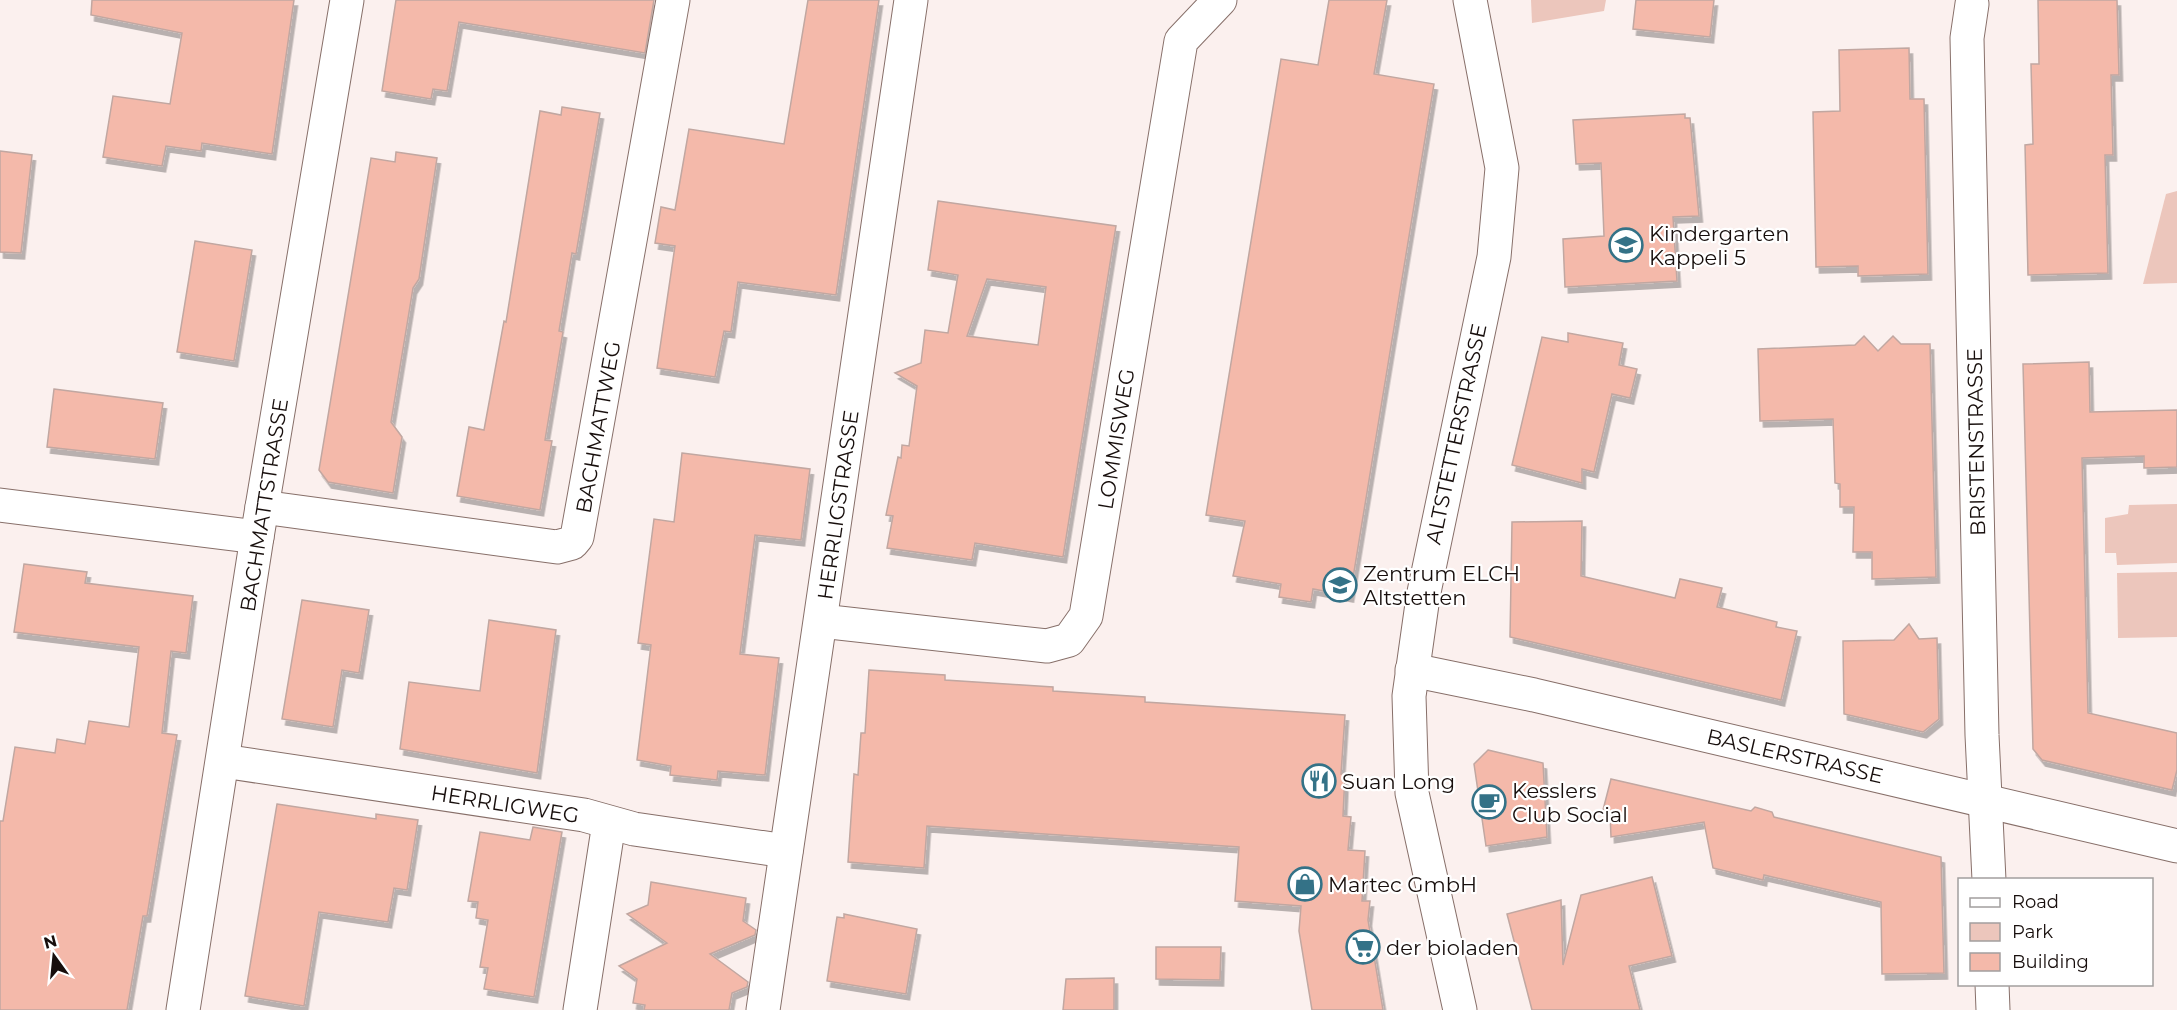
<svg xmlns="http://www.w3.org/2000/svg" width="2177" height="1010" viewBox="0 0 2177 1010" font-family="Montserrat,sans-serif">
	<defs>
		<filter id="shadow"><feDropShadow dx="3.5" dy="6" stdDeviation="0" flood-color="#0004"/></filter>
	</defs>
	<rect width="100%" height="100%" fill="#fbf0ee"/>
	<g fill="#ecc6bc">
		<polygon points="1531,0 1606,0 1604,11 1532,23"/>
		<polygon points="2177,191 2177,283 2143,284 2166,194"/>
		<polygon points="2177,504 2177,563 2117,565 2116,553 2105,553 2105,518 2128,514 2129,505"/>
		<polygon points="2177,572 2177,637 2118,638 2117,573"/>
	</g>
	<g fill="#f4b9aa" stroke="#c1a7a1" stroke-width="1.5" fill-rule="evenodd" filter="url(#shadow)">
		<polygon points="92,0 294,0 272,154 202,143 201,151 166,146 162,166 103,157 113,96 170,104 182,33 91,15"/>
		<polygon points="396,0 654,0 645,53 459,22 447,91 433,89 431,99 382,91"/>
		<polygon points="808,0 879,0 836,295 738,282 731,332 724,331 715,377 657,368 675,246 655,243 661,207 675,210 689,129 784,144"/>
		<polygon points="1329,0 1387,0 1374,74 1434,84 1350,596 1313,589 1311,602 1279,597 1281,584 1233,576 1245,521 1206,515 1281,59 1318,65"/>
		<polygon points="1636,0 1714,0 1710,37 1633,29"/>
		<polygon points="2038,0 2117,0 2119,75 2111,75 2113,155 2105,155 2108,273 2028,275 2025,145 2033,144 2031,64 2039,64"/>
		<polygon points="1909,48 1910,99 1924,99 1928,274 1858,276 1858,266 1816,267 1813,112 1840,111 1839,50"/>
		<polygon points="562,107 600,113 576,254 572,253 559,331 563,332 545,440 552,441 540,510 457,496 469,427 484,430 504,321 506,322 540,111 561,115"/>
		<polygon points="1685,114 1685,118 1690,118 1699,216 1673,217 1677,281 1565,287 1563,239 1604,236 1601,163 1576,164 1573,120"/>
		<polygon points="0,151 32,155 21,253 0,252"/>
		<polygon points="396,152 437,158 419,279 413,288 391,422 402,437 393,493 328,482 319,470 371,158 395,162"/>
		<path d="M938 201 1116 226 1063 557 975 543 972 560 887 548 893 516 886 515 898 457 901 458 902 445 909 446 917 386 895 373 921 363 925 330 948 333 958 275 928 270ZM987 279 1046 287 1038 345 967 336Z"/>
		<polygon points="195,241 252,250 234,361 177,352"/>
		<polygon points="1568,333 1623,343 1619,365 1637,369 1630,398 1612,394 1594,472 1582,469 1582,483 1512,465 1542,337 1568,342"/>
		<polygon points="1864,336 1878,351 1893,336 1901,344 1930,344 1936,577 1872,579 1872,552 1853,552 1854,507 1840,507 1840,484 1835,483 1833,419 1760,421 1758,349 1855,345"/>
		<polygon points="2089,362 2090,412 2177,410 2177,467 2144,468 2144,456 2082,458 2088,713 2177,733 2177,770 2172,790 2042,760 2033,749 2023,364"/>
		<polygon points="54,389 163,403 155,459 47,447"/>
		<polygon points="682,453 810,469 801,540 755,535 740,654 779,658 765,775 718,771 717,780 670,775 671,766 637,760 651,645 638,643 654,519 674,522"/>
		<polygon points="1582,521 1581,576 1675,598 1680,579 1722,588 1717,607 1777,622 1776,627 1797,631 1781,700 1510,637 1512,522"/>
		<polygon points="24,564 87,572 85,583 193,596 186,653 171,651 162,733 177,735 147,916 143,916 127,1010 0,1010 0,821 3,821 15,747 55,753 57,739 85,744 89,721 129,727 139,647 14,632"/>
		<polygon points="302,600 369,610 359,673 342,670 333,727 282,719"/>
		<polygon points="489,620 556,630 537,773 400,749 409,682 480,691"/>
		<polygon points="1909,624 1919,639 1937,638 1939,719 1923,732 1844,714 1843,641 1894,640"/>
		<polygon points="869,670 945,675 945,680 1053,687 1053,691 1145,697 1145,702 1345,715 1341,774 1345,774 1343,816 1351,817 1348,850 1365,851 1362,901 1370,901 1368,920 1383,1010 1312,1010 1299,931 1301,906 1235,901 1239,847 927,826 924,868 848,862 854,774 858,775 861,733 865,733"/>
		<polygon points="1488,750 1543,763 1547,837 1486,846 1474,764"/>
		<polygon points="1611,779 1751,811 1755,807 1772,812 1774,817 1941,857 1944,973 1882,974 1881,902 1764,875 1763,880 1713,868 1704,822 1611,837 1610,814 1603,810"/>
		<polygon points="277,804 376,819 376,814 418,820 407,890 394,888 388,922 319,912 304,1006 245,996"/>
		<polygon points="533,827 562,832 534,997 484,989 488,968 480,967 488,920 476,918 478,902 468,901 480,832 530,840"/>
		<polygon points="1652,877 1672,956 1629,966 1640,1010 1532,1010 1507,914 1561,900 1563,965 1581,895"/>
		<polygon points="651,882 746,898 743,921 756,930 755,935 710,954 748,982 747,987 732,993 729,1010 644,1010 645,1005 633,1003 637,979 619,966 667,943 627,914 648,905"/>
		<polygon points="844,914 917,929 906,994 827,981 837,917 844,918"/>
		<polygon points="1156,947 1221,947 1220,980 1156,979"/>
		<polygon points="1114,978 1114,1010 1063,1010 1066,979"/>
	</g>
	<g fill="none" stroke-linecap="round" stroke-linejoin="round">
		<defs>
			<g id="minor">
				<polyline points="1972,4 1967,38 1982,735 1989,880"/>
				<polyline points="0,505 257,537"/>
				<polyline points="262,507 557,547 572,543 577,537 673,0"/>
				<polyline points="821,621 1047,646 1069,640 1086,616 1181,41 1220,0"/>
				<polyline points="1412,670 1534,695 2177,846"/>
				<polyline points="223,761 584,815 634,829 786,851"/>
				<polyline points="1992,984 1993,1010"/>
				<polyline points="183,1010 257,537 347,0"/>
				<polyline points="580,1010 609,823"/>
				<polyline points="763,1010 911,0"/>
				<polyline points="1460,1010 1412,793 1409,696 1423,597 1494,257 1502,168 1470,0"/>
			</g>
		</defs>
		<use href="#minor" stroke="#876f69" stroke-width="35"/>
		<use href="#minor" stroke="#fff" stroke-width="33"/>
	</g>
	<defs>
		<symbol id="school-ring" viewBox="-11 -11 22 22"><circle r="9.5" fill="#fff" stroke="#347287" stroke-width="1.5"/><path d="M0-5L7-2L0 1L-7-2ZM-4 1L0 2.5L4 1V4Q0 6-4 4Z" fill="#347287"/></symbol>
		<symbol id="restaurant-ring" viewBox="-11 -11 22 22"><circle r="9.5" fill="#fff" stroke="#347287" stroke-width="1.5"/><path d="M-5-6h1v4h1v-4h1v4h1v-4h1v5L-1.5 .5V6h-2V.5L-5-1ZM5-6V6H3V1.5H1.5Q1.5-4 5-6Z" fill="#347287"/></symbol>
		<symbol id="cafe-ring" viewBox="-11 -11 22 22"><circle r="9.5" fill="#fff" stroke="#347287" stroke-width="1.5"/><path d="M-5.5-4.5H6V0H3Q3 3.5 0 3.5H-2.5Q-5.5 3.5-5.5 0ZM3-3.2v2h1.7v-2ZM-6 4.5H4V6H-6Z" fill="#347287"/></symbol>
		<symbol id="shop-ring" viewBox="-11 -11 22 22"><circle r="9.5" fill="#fff" stroke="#347287" stroke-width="1.5"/><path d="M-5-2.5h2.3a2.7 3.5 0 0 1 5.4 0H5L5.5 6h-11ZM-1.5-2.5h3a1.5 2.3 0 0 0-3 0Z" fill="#347287"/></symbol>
		<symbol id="supermarket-ring" viewBox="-11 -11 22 22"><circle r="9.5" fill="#fff" stroke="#347287" stroke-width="1.5"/><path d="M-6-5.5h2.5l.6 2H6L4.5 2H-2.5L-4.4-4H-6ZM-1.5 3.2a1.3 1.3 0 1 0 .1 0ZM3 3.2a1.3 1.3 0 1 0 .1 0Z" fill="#347287"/></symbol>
	</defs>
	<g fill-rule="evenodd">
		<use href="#school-ring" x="1607" y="226" width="38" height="38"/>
		<use href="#school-ring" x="1321" y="566" width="38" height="38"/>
		<use href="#restaurant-ring" x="1300" y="762" width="38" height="38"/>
		<use href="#cafe-ring" x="1470" y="783" width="38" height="38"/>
		<use href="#shop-ring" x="1286" y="865" width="38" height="38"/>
		<use href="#supermarket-ring" x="1344" y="928" width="38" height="38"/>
	</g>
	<g text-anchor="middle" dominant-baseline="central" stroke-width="4.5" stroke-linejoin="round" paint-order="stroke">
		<g font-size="21" fill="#170e0c" stroke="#fff" text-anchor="start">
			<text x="1649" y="233">Kindergarten<tspan x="1649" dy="24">Kappeli 5</tspan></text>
			<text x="1363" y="573">Zentrum ELCH<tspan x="1363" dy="24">Altstetten</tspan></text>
			<text x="1342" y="781">Suan Long</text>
			<text x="1512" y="790">Kesslers<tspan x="1512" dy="24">Club Social</tspan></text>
			<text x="1328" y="884">Martec GmbH</text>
			<text x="1386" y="947">der bioladen</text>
		</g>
		<g font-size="21" fill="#170e0c" stroke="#fff">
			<text transform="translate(598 427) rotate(-80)">BACHMATTWEG</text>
			<text transform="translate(1456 434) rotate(-78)">ALTSTETTERSTRASSE</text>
			<text transform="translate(1116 439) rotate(-81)">LOMMISWEG</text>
			<text transform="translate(1976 442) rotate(-91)">BRISTENSTRASSE</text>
			<text transform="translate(264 505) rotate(-81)">BACHMATTSTRASSE</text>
			<text transform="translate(838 505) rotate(-82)">HERRLIGSTRASSE</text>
			<text transform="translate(1795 756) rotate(13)">BASLERSTRASSE</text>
			<text transform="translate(505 804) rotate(9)">HERRLIGWEG</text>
		</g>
	</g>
	<rect x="1958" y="878" width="195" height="108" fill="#ffffff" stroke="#a29f9e" stroke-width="1.5"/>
	<rect x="1970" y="898" width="30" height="9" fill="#ffffff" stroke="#a29f9e" stroke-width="1.5"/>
	<text x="2012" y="908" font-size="18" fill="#170e0c">Road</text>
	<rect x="1970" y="923" width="30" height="18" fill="#ecc6bc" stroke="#a29f9e" stroke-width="1.5"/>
	<text x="2012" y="938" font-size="18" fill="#170e0c">Park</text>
	<rect x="1970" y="953" width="30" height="18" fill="#f4b9aa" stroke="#a29f9e" stroke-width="1.5"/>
	<text x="2012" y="968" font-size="18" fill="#170e0c">Building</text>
	<g transform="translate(54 956) rotate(345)" stroke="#ffffff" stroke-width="4.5" paint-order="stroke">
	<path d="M0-4.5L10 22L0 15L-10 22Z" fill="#170e0c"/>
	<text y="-9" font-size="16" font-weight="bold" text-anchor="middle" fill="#170e0c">N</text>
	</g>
</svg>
